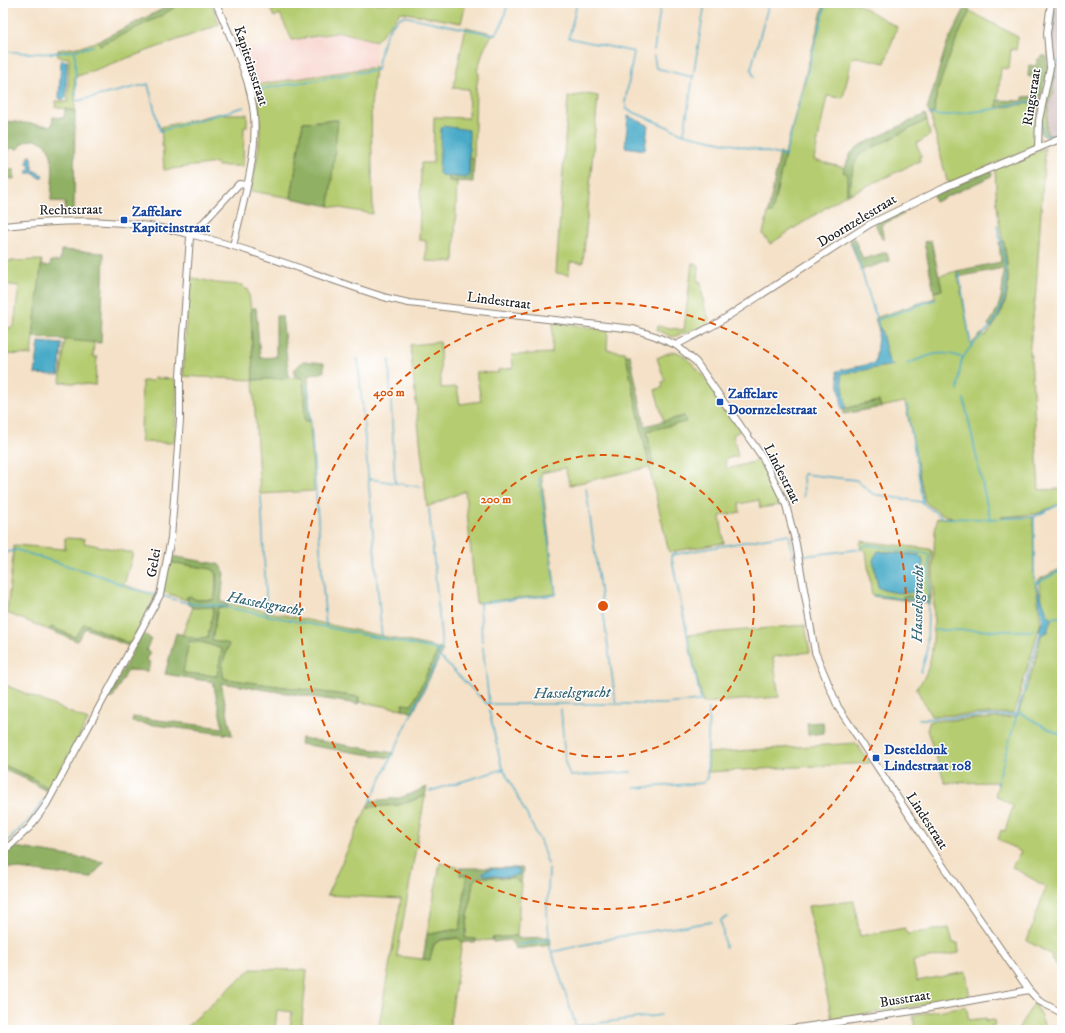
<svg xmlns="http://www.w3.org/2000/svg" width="1065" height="1033" viewBox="0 0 1065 1033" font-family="'IM FELL DW Pica',serif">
	<rect width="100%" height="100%" fill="#fff"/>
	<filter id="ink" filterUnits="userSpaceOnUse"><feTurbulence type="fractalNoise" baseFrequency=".025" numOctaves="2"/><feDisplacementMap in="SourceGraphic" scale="8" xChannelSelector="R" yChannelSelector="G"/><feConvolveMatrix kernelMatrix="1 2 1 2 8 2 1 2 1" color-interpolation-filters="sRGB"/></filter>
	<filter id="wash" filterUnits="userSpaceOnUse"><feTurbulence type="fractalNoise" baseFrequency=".012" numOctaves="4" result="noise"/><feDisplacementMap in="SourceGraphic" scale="16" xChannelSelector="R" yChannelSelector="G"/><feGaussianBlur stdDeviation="0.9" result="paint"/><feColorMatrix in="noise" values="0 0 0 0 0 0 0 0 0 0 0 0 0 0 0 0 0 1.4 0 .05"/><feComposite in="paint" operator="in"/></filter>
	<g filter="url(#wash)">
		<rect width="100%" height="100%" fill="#f4e1c7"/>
		<polygon fill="#f7d1c8" points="341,32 376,41 375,67 255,85 241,50"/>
		<polygon fill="#d2bfc0" points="1054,3 1062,3 1062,133 1055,137 1047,134 1046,129 1049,101 1053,95 1055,68 1052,41 1055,11 1051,11"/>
		<g fill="#b5cc71" stroke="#687446" fill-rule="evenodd">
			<polygon points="181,3 212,3 219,25 75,77 75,111 55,107 56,101 68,102 69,58 58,57 58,50 84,46 98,41 100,45 161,16"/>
			<polygon points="262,3 466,3 461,23 401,12 376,41 341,32 292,40 280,14 274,17 269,6 264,8"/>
			<polygon points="824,3 856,3 897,27 885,63 857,57 852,58 843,98 827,96 814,160 845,168 844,172 847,173 847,194 770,244 763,234 768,213 772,213 785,154"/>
			<path d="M970 11 1018 37 1016 50 1011 49 1009 69 1001 68 997 107 1039 102 1035 142 1033 147 950 183 947 181 930 113 934 114C934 88 958 35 970 11Z"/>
			<polygon points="1051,11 1055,11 1052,41 1055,68 1053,95 1049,101 1046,129 1047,134 1055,137 1049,138 1041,134 1040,124 1050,80 1048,40"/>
			<polygon points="466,27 496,34 492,35 484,49 477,71 479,73 476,89 474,159 469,158 468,129 441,175 449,176 449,181 457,182 454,262 426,261 426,241 419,240 421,163 433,163 434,117 468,118 469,89 453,88"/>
			<path d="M375 67 371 106 373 214 329 206 337 120 303 122 291 198 251 191C259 151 264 125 255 85Z"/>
			<polygon points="586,94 598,96 583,263 570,262 569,275 556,273 568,97"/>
			<polygon points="217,114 247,114 247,127 244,127 243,166 218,166 217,163 164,170 161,127"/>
			<path d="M927 120 930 135 916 144 922 156 919 157 920 161 850 194C851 179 851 167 860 154Z"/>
			<path d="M1045 148 1036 290 1029 355H1031V358L1039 490 1062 489V503L1036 514 1001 517H1033L1034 572 1041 622 1014 713 931 716 916 688C940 668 933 601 933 571 934 558 934 545 935 531L937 518 952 517 941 514 925 502 905 402 881 407 879 401 843 409 838 371 877 364 881 337 875 318 935 298 934 292 942 290 939 276 957 271 971 344 982 333 985 336C1023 295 1004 261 998 214 996 199 996 183 995 168Z"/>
			<polygon points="42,260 31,355 3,354 3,330 14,326 19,286 3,284 5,261"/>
			<polygon points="692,263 699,265 698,282 701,282 704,306 711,324 673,337 657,330 658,326 684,330"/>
			<polygon points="189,277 216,283 243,285 244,289 248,289 251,308 253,380 297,377 303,379 305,421 310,421 314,491 260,494 253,380 183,376"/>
			<path d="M553 322 608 330 607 350 625 352 649 465 653 464 647 431 684 416 664 422 655 390 663 387 662 382 665 381 657 358C662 356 673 350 677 352 697 360 728 412 741 430L733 435 738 456 725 459 727 469 761 460 781 505 760 508 759 500 739 504 740 512 720 516 724 543 669 552 649 467 570 485 565 468 541 473 556 594 476 603 465 491 427 507 410 345 440 342 441 388 457 387 460 404 481 401 476 372 498 373V370L513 368 512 355 552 353Z"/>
			<polygon points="65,339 94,342 93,357 97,357 95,385 60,382"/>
			<polygon points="155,378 173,379 177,383 175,440 172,443 141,442 142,381 152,381"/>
			<polygon points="65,538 85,539 84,543 133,553 124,585 156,595 130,644 88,625 84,624 75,637 51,627 49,630 7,613 14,545 65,549"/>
			<path d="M861 541 930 549 932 552 931 597 903 596V600L872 596 866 551 860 547ZM878 551 919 555 878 587 873 560Z"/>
			<polygon points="169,562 212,569 216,572 215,596 213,600 196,600 187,597 186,600 163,592"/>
			<path d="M1062 568V972L1051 958 1052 955 1027 941 1046 887 1012 867 1021 852 998 839 1001 830 1005 831 1013 806 995 795 999 782 945 783 927 730 930 721 1017 717C1031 670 1052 630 1038 580Z"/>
			<polygon points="227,603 439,648 412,706 404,704 402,709 359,702 359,697 225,679 223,676 222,666 229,644 212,640 218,607 227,608"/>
			<polygon points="214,606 208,637 196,639 182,635 193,607"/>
			<polygon points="805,625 810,652 773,657 779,697 703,703 687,635"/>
			<polygon points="188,641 205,643 222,649 217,676 183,673"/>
			<polygon points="3,684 88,720 50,789 27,775 3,765"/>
			<polygon points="856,743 870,763 708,772 708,753"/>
			<polygon points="425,796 397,956 430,960 432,948 437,941 458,938 462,942 449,1030 378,1030 401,899 327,895 367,807 399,805"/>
			<path d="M440 863 461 868 460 875H467L460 930C447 929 439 934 427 934Z"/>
			<polygon points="477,877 514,878 521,884 517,936 492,938 492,940 476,941 476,939 465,939 473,881"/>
			<polygon points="854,901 860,936 905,928 907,934 949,928 953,943 958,943 959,953 913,961 917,981 966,972 970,998 832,1019 808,906"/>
			<polygon points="251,969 307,970 301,1030 290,1030 292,1012 277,1010 275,1030 183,1030"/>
			<polygon points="1035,1002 1046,1030 1017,1030"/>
			<polygon points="966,1006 969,1020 986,1018 986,1021 994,1020 995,1025 991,1026 992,1030 915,1030 913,1015"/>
		</g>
		<g fill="#90b063" stroke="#566640" fill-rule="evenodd">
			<polygon points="175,3 181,3 161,16 100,45 98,41"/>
			<path d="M965 8 970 11C958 35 934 88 934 114L930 113 927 110 946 46Z"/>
			<polygon points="1043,56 1046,56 1047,73 1039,102 997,108 997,100 1023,101 1023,97 1036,96 1038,82 1035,81 1036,78 1028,76 1029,65 1036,66 1037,60"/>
			<path d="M65 109 75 111 74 213 65 212V202L51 201C51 184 59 147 39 141 33 139 27 140 21 144L19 149 9 148 7 168 14 169V179L3 178V139L5 121 52 126 53 117 64 118Z"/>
			<path d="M925 114 927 120 860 154C851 167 851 179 850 194H847V174L843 172 851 153 859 146Z"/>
			<polygon points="338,120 329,206 291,198 303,122"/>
			<polygon points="780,153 785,154 772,213 768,213"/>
			<polygon points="469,158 474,159 473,182 449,181 449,176 466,178 469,175"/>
			<polygon points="991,170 992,176 935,202 933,195"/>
			<polygon points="902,210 904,214 881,225 884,239 882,239 875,223"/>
			<polygon points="854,238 863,259 887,252 889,261 861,270 850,241"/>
			<polygon points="931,240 942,290 934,292 924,242"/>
			<path d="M1004 241C1009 278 1013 294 992 328L988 325C1001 307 1004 291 1003 268L958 277 957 271 1001 262 999 242Z"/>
			<polygon points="61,250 104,253 101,343 33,337 41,266 50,266 51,261 60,261"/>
			<polygon points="251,308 256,308 260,358 276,357 276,316 282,316 289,378 253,380"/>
			<polygon points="626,355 630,355 645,426 684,416 686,422 647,431 653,465 649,465"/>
			<polygon points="303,361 324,363 324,372 308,376 310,421 305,421 303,379 294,375 294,370"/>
			<polygon points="879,401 881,407 844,414 843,409"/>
			<path d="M171 556 218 564 222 567 224 573 221 602 227 603V608L218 607 212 640 229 644 222 666 223 676 225 679 359 697 358 704 221 683 232 735 132 722 133 717 223 728 213 682 165 674 176 633 196 639 208 637 214 607 195 608 188 604 187 597 190 596 196 600H213C218 593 217 580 216 572L212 569 169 562ZM189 641 205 643 222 649 217 676 183 673Z"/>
			<polygon points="903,596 931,597 930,604 903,600"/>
			<polygon points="84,624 88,625 130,644 128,646 85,628 77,641 49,630 51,627 75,637"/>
			<polygon points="143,633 151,639 146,650 150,653 146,660 150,662 148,671 128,670 112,699 108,697"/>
			<polygon points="439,648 443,650 413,713 402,709 403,704 412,705"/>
			<polygon points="823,722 824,733 808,735 807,723"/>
			<polygon points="301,738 393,753 391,758 300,744"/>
			<polygon points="3,765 27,775 50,789 49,792 26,779 3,770"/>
			<polygon points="427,787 425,796 399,805 367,807 370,801 400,798"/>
			<polygon points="16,847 104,862 91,878 3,867 3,856"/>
			<path d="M461 868H523L521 884 514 878 478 877 473 881 465 938 476 939V942H462L458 938 442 939 434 944 430 960 423 959 427 934C439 934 448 929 460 930L467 875H460Z"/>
			<polygon points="517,936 517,938 550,937 551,945 516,949 510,940 493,942 492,938"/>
		</g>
		<g fill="#48abc8" stroke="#326472">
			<polygon points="61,60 67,61 66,98 62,100 59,98"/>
			<polygon points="628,116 648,125 645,150 625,147"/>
			<polygon points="443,126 469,130 469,175 466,178 441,175 439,173 441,129"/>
			<polygon points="29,156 32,157 33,170 43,175 41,179 34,173 27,173 30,167 27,163"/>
			<polygon points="879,327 881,329 889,362 894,365 841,374 846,404 846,408 842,409 837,371 875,363"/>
			<polygon points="39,342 62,344 59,375 35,374"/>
			<path d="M878 551 919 555 922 558C925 566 923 583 917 591 909 595 885 593 878 587L873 560Z"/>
			<polygon points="1037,587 1048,615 1053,618 1048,628 1048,632 1044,633 1039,638 1041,633 1039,631 1043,620"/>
			<polygon points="514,868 520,870 519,875 506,877 484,875 482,872 490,869"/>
		</g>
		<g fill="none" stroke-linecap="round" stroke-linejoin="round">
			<g stroke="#48abc8" stroke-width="1.5">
				<polyline points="577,3 569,38 634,52 625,103"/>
				<polyline points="1051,44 1054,12"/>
				<polyline points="654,50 661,3"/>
				<path d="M3 51C38 54 58 56 93 46"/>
				<path d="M1051 51C1052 55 1054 60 1055 64 1056 84 1034 117 1045 135L1056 136 1062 133"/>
				<polyline points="75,52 76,96"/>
				<polyline points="654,56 656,68 692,77"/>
				<polyline points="1056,62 1062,62"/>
				<path d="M355 73 377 70C381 50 383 27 403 16L490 34 496 33 502 24 508 3"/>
				<polyline points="330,77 350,74"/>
				<polyline points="754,77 751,69 769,3"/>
				<polyline points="304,82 327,78"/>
				<polyline points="255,90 302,82"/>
				<polyline points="76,99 77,101 148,84 160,131 244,107"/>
				<polyline points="626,106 626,109 684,134 785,156 826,3"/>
				<polyline points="1004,106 1033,102 1036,105"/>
				<polyline points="929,114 943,116 1001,108"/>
				<polyline points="684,133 705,3"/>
				<polyline points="853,243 879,327"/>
				<polyline points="959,273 971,346"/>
				<polyline points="877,320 936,299"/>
				<polyline points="358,359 382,638"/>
				<path d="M907 364C929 355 939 349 963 358"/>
				<polyline points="308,386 326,627"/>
				<path d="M958 390C959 380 959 369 962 360 968 345 985 335 994 322 1014 292 1005 257 997 225"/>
				<polyline points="964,399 990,519"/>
				<polyline points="907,405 923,502"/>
				<polyline points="369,480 371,479 395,483 389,360"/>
				<polyline points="395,483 421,487"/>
				<polyline points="586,488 616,704"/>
				<polyline points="261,496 267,615"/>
				<polyline points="804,497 803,474 856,480 873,494 921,502 943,518 990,519 1034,517 1034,576 1040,601 1043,621"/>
				<polyline points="429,509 442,647 439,652"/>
				<polyline points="1034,517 1062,503"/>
				<polyline points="863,546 869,545 929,554 927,652 921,672"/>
				<polyline points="3,553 17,550 104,577 125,586"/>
				<polyline points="803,556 862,549"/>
				<polyline points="1037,583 1062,570"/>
				<polyline points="129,588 158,595"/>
				<polyline points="874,595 927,602"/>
				<polyline points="163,596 176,600"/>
				<polyline points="179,601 192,604 216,605 434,649 439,652 439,656 487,704 663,704 701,701 671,555 789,534 793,556 795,556"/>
				<polyline points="1052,618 1062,616"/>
				<polyline points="935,630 1035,631"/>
				<polyline points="482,642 480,603 556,595 539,477"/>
				<polyline points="483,647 489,703"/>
				<polyline points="561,709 565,762 570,776 631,772"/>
				<polyline points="489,710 501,764 540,841 548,864"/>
				<polyline points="1018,712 1062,736"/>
				<polyline points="919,719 1016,715"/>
				<polyline points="997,784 1041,631"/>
				<polyline points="635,788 703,783 707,778 709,708"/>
				<polyline points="430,791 504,769"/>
				<polyline points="370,802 439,656"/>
				<polyline points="3,846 32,817 50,791"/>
				<polyline points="549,869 547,912 550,948 552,952 631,934 712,922"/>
				<polyline points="517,945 548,940"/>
				<polyline points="725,947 721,920 728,917"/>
				<polyline points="552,952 576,1026 661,1015"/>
			</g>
		</g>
	</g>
	<g filter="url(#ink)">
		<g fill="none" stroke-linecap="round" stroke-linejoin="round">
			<defs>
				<g id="minor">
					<path d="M216 3C230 37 251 78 254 115 258 154 242 207 233 246"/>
					<polyline points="1038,148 1039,120 1050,68 1047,33 1051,3"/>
					<path d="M3 226C69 219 128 218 193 235 259 251 322 278 387 298L409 303 633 329 655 336 676 345 696 362 763 458 786 505 796 544 815 652 838 707 934 853 1029 990 1039 1001 1062 1013"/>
					<polyline points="676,345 716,324 870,224 946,187 1062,138"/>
					<polyline points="3,852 30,827 46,805 160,595 171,538 180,420 180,376 190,237 239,184 246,185"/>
					<polyline points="784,1030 913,1011 1029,990"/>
				</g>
			</defs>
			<use href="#minor" stroke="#887e72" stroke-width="8"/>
			<use href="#minor" stroke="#fff" stroke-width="6"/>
		</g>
	</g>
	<g fill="none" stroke="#de560d" stroke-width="2" stroke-dasharray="7 5">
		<circle cx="603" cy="606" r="151"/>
		<circle cx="603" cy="606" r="303"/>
	</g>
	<g fill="#1a4fb4" stroke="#fff" stroke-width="1.5">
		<rect x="120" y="216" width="8" height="8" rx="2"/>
		<rect x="716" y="398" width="8" height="8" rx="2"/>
		<rect x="872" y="754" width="8" height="8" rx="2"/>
	</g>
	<g text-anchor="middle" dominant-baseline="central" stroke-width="3" stroke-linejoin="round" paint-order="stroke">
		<g font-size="14" fill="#1c1c1c" stroke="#fff">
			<text transform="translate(251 66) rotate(72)">Kapiteinsstraat</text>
			<text transform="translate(1032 97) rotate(-81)">Ringstraat</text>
			<text transform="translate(71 210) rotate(-1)">Rechtstraat</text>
			<text transform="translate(857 221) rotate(-31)">Doornzelestraat</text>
			<text transform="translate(499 301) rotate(7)">Lindestraat</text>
			<text transform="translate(782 474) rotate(63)">Lindestraat</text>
			<text transform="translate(154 563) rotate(-80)">Gelei</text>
			<text transform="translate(927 821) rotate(57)">Lindestraat</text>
			<text transform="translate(905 999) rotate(-9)">Busstraat</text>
		</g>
		<g font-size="14" font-weight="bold" fill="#164399" stroke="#fff" text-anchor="start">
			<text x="132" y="212">Zaffelare<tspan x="132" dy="16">Kapiteinstraat</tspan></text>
			<text x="728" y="394">Zaffelare<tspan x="728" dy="16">Doornzelestraat</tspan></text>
			<text x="884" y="750">Desteldonk<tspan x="884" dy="16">Lindestraat 108</tspan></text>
		</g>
		<g font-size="15" font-style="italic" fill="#326472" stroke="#fff">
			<text transform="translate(265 604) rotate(11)">Hasselsgracht</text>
			<text transform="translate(918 604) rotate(-89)">Hasselsgracht</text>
			<text transform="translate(572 693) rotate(-1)">Hasselsgracht</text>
		</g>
	</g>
	<circle cx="603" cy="606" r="6" fill="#de560d" stroke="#fff" stroke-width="2"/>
	<g font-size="12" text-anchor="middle" font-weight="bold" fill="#de560d" stroke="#fff" stroke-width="3" stroke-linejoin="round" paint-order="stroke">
		<text x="389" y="396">400 m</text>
		<text x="496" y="503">200 m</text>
	</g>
	<rect width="1065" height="1033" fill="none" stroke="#fff" stroke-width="16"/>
</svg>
